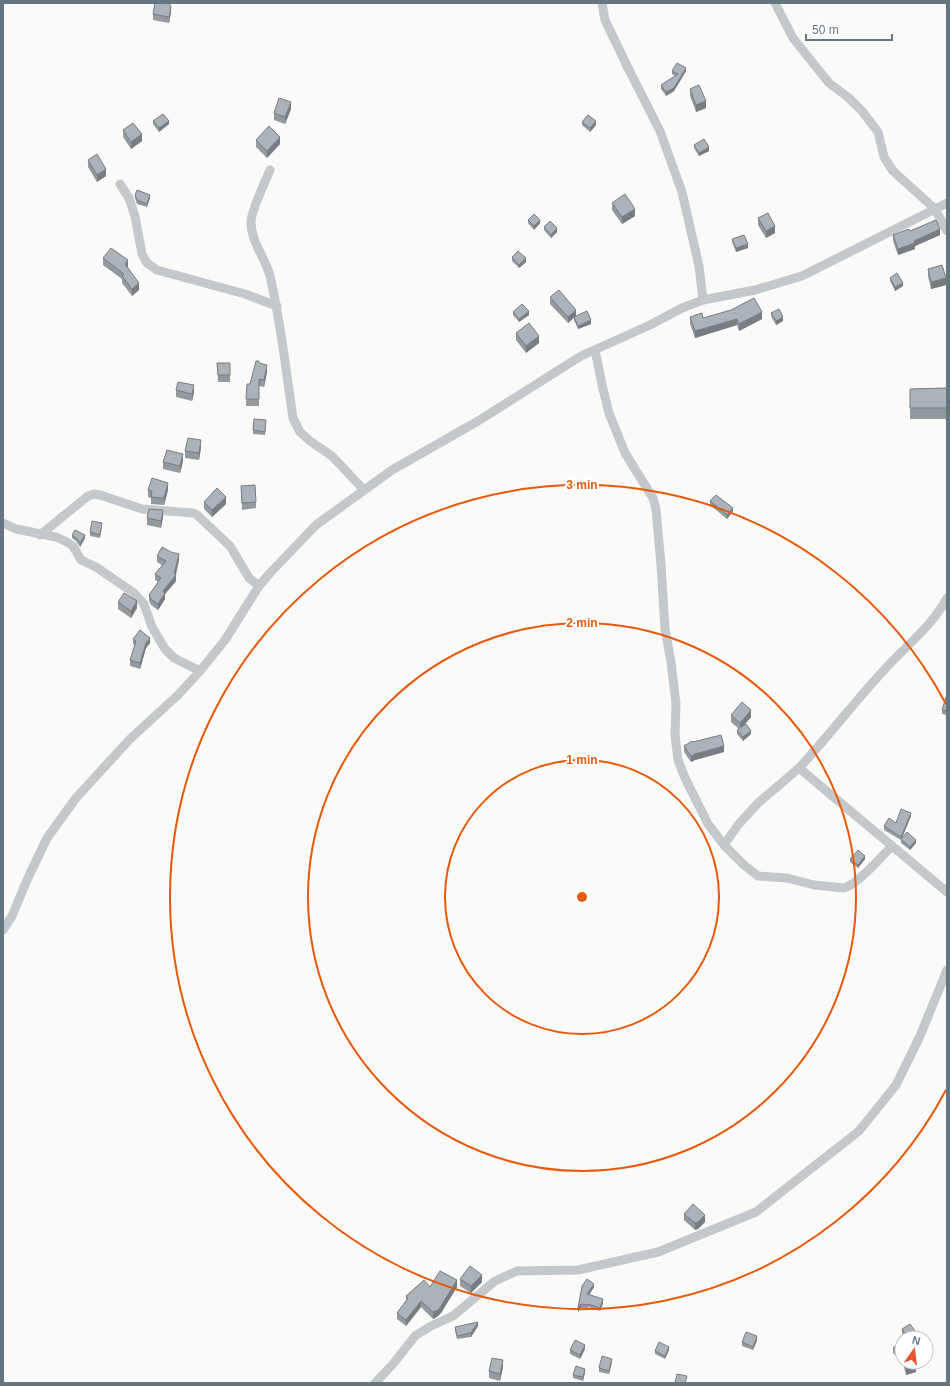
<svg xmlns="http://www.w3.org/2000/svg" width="950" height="1386" viewBox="0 0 950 1386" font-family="Arial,sans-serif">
	<rect width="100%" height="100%" fill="#fafaf8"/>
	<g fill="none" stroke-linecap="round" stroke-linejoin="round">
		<g stroke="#c3c8cc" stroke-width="9">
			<polyline points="602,3 605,20 628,68 660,131 682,192 699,266 703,300"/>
			<polyline points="775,3 793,38 829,83 849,98 862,111 878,132 884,157 893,171 935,209 947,231"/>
			<path d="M270 170C265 182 251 211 251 222 251 242 265 257 270 276 281 323 286 371 293 418L300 432 310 441 332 456 364 490"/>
			<polyline points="120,184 129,198 135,216 142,254 147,263 157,270 245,294 277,306"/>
			<polyline points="595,350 603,389 609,413 625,453 653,498 656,509 661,565 665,629 671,662 676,704 675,735 678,760 685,778 708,824 724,845 738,825 758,803 799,768 947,892"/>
			<polyline points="3,523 16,529 56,537 65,541 73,546 81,560 96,567 134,593 144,604 152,627 165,649 174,658 200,671"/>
			<polyline points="40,535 88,496 94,494 100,495 142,509 193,513 196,514 230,546 249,578 259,586"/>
			<path d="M799 768C829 736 855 701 885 669 906 646 933 625 947 598"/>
			<path d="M724 845 744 865 758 876 787 878 814 885 844 888C858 884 881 857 892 846"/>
			<polyline points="3,930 12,916 27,880 47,838 76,798 130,739 178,695 200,671 225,640 259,586 270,573 316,525 392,470 478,421 581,356 650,325 682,308 703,300 755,290 802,276 947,203"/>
			<polyline points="375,1383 393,1364 415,1336 431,1326 453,1316 495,1281 517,1271 578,1270 658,1252 756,1212 859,1131 896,1085 920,1036 947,970"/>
		</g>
	</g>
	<g fill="#929a9f">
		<polygon points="171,12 169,23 153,20 153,14"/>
		<polygon points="672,71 686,71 674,91 666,96 661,89 661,85 675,76 672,74"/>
		<polygon points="690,89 706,108 696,112 690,96"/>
		<polygon points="291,109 285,124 274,120 274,113"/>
		<polygon points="153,121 169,124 159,132 153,124"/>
		<polygon points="582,122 596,125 590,132 582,125"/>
		<polygon points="123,130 142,141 131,149 123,137"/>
		<polygon points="256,140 280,144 267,158 256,147"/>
		<polygon points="694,145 709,151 699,156 694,148"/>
		<polygon points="88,160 106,176 97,182 88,167"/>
		<polygon points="135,195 150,198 147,207 137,204 135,198"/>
		<polygon points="612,203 635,216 622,224 612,210"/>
		<polygon points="758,218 775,233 766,238 758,225"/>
		<polygon points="528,220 540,223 534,230 528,223"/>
		<polygon points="544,227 557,232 551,238 544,230"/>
		<polygon points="910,231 940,235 915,246 915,249 898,255 893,241 893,235"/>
		<polygon points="732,239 748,248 736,252 732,242"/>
		<polygon points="512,257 526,262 519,268 512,261"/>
		<polygon points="103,258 128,267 139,290 132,296 122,283 122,279 103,265"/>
		<polygon points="928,269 946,285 931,289 928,276"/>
		<polygon points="890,278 903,286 895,291 890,281"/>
		<polygon points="550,297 576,316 591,324 578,329 574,320 574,317 568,323 550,304"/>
		<polygon points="513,312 529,315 519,322 513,315"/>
		<polygon points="771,313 783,321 776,325 771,316"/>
		<polygon points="690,317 703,318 762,319 739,331 737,325 695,338 690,324"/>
		<polygon points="516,333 539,343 526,353 516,340"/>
		<polygon points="217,363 230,363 230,382 218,382"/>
		<polygon points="259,363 267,372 264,387 259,386 259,406 246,406 247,384 250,384"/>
		<polygon points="947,388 947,419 910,419 910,389"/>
		<polygon points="176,390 194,392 192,401 176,397"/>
		<polygon points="266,424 265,435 253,434 253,430"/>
		<polygon points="201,447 199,460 185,458 185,451"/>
		<polygon points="183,461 180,473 163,469 163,462"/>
		<polygon points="241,486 256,502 256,508 242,510"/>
		<polygon points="148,490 168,490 164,505 151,504 151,498 148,497"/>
		<polygon points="710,501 733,511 727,519 710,505"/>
		<polygon points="204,502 226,504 212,517 204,509"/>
		<polygon points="163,517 161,528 147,525 147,518"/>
		<polygon points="102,527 100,538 90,536 90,532"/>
		<polygon points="72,535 85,538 80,547 76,541 72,538"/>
		<polygon points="157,556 179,560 176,575 176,581 165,594 165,599 158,610 151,605 149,601 149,595 158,582 155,580 155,574 162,565 157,562"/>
		<polygon points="118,602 137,608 131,618 118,609"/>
		<polygon points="133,639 150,643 146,648 140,669 130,666 130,660 135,645 133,644"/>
		<polygon points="947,698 947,715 942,714 942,710"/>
		<polygon points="731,715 751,717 744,725 751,734 743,741 737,734 737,730 739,729 731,722"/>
		<polygon points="693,742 724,752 695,760 691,762 684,752 684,746"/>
		<polygon points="911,816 902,838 916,843 910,850 901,843 901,840 884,830 884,826 896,823"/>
		<polygon points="850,859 865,859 858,868 850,862"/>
		<polygon points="684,1214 705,1222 698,1229 695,1230 684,1220"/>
		<polygon points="460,1279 482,1282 471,1293 460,1286"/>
		<polygon points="582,1286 594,1287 589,1295 603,1303 600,1311 588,1307 588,1309 581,1308 578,1312"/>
		<polygon points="430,1287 457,1287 441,1313 438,1316 433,1319 421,1307 406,1326 397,1319 397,1313 406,1301 406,1296"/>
		<polygon points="478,1326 471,1337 457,1339 455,1330 455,1327"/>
		<polygon points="902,1329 917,1338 905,1338 902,1333"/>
		<polygon points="757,1340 753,1350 742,1346 742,1342"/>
		<polygon points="902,1340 902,1362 914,1362 916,1372 906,1375 903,1363 893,1353 893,1348"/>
		<polygon points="585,1349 580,1359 570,1354 570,1350"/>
		<polygon points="669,1350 665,1359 655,1354 655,1351"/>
		<polygon points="612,1362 609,1374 599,1372 599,1368"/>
		<polygon points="503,1367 500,1381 489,1378 489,1371"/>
		<polygon points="585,1372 583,1381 573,1378 573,1375"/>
	</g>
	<g fill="#777d82">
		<polygon points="171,7 171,12 169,23 169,17"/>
		<polygon points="686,68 686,71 674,91 666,96 666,92"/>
		<polygon points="706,101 706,108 696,112 696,105"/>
		<polygon points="291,102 291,109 285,124 285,117"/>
		<polygon points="169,121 169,124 159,132 159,128"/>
		<polygon points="596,121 596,125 590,132 590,128"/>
		<polygon points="142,134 142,141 131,149 131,142"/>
		<polygon points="280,137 280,144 267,158 267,151"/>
		<polygon points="709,147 709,151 699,156 699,153"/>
		<polygon points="106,169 106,176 97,182 97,175"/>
		<polygon points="150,195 150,198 147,207 147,204"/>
		<polygon points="635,209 635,216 622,224 622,217"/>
		<polygon points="540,220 540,223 534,230 534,226"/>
		<polygon points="775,226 775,233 766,238 766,231"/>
		<polygon points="557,228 557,232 551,238 551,235"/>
		<polygon points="940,229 940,235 915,246 915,249 898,255 898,249 914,241"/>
		<polygon points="748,244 748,248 736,252 736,248"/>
		<polygon points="526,258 526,262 519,268 519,265"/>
		<polygon points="128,260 128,267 125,271 125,264"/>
		<polygon points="946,278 946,285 931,289 931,282"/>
		<polygon points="139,283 139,290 132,296 132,289"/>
		<polygon points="903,283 903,286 895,291 895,287"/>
		<polygon points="576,310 576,316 568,323 568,317"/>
		<polygon points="529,311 529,315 519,322 519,319"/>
		<polygon points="762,312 762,319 739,331 739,324"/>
		<polygon points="783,317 783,321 776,325 776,321"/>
		<polygon points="737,319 737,325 695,338 695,331"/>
		<polygon points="591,320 591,324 578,329 578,326"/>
		<polygon points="539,336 539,343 526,353 526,346"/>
		<polygon points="267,365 267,372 264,387 264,380"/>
		<polygon points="194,385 194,392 192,401 192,394"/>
		<polygon points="201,440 201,447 199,460 199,453"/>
		<polygon points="183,454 183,461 180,473 180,466"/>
		<polygon points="168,483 168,490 164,505 164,498"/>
		<polygon points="226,497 226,504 212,517 212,510"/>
		<polygon points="733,508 733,511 727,519 727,515"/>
		<polygon points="163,510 163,517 161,528 161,521"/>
		<polygon points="85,535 85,538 80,547 80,543"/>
		<polygon points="179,554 179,560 175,576 176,575 176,581 165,594 165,599 158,610 158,604 163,591 174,574"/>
		<polygon points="137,601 137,608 131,618 131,611"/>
		<polygon points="150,638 150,643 146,648 140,669 140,663 146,643"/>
		<polygon points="751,710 751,717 740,730 740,723"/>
		<polygon points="751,731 751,734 743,741 743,737"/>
		<polygon points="724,746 724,752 695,760 691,762 691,756 695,754"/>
		<polygon points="911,813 911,816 901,840 901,837"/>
		<polygon points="916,840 916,843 910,850 910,847"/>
		<polygon points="865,856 865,859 858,868 858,865"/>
		<polygon points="705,1215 705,1222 698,1229 695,1230 695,1223"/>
		<polygon points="482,1275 482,1282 471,1293 471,1286"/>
		<polygon points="457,1280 457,1287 441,1313 438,1316 433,1319 433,1312"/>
		<polygon points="594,1284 594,1287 587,1298 587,1294"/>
		<polygon points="603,1299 603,1303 600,1311 600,1308"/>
		<polygon points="421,1301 421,1307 406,1326 406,1320"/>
		<polygon points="581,1304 581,1308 578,1312 578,1308"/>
		<polygon points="478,1322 478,1326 471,1337 471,1333"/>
		<polygon points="917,1334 917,1338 912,1338"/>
		<polygon points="757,1336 757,1340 753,1350 753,1347"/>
		<polygon points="585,1345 585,1349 580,1359 580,1355"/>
		<polygon points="669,1347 669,1350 665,1359 665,1356"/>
		<polygon points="612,1359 612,1362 609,1374 609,1371"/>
		<polygon points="503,1360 503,1367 500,1381 500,1374"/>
		<polygon points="916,1367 916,1372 906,1375 906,1369"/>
		<polygon points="585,1369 585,1372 583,1381 583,1377"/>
	</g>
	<g fill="#aab3b9" stroke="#777d82">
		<polygon points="155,3 169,3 171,7 169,17 153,14"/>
		<polygon points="677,63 686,68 674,88 666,92 661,85 678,74 672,71"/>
		<polygon points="699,85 706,101 696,105 690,89"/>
		<polygon points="279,98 291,102 285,117 274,113"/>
		<polygon points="163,114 169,121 159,128 153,121"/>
		<polygon points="588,115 596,121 590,128 582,122"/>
		<polygon points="133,123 142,134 131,142 123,130"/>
		<polygon points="269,126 280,137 267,151 256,140"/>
		<polygon points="704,139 709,147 699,153 694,145"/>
		<polygon points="97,154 106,169 97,175 88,160"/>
		<polygon points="137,190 150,195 147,204 137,200 135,195"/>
		<polygon points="625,194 635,209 622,217 612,203"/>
		<polygon points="768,213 775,226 766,231 758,218"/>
		<polygon points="534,214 540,220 534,226 528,220"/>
		<polygon points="936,220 940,229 914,241 915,243 898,249 893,235 909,229 910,231"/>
		<polygon points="550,221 557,228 551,235 544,227"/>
		<polygon points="744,235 748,244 736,248 732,239"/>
		<polygon points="111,248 128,260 125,264 139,283 132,289 122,276 124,274 103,258"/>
		<polygon points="518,251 526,258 519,265 512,257"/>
		<polygon points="942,265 946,278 931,282 928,269"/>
		<polygon points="897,273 903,283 895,287 890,278"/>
		<polygon points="559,290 576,310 568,317 550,297"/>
		<polygon points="754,298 762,312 739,324 737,319 695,331 690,317 702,313 703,318 731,310"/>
		<polygon points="522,304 529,311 519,319 513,312"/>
		<polygon points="779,309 783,317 776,321 771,313"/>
		<polygon points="587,311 591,320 578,326 574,317"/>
		<polygon points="529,323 539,336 526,346 516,333"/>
		<polygon points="256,361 259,361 259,363 267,365 264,380 259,379 259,399 246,399 247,384 250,384"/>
		<polygon points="217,363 230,363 230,375 218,375"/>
		<polygon points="178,382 194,385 192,394 176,390"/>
		<polygon points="947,388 947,408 910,408 910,389"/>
		<polygon points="254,419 266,420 265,432 253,430"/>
		<polygon points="188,438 201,440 199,453 185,451"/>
		<polygon points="167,450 183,454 180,466 163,462"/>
		<polygon points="152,478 168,483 164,498 151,497 152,491 148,490"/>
		<polygon points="255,485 256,502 242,503 241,486"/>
		<polygon points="217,488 226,497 212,510 204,502"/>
		<polygon points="716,495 733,508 727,515 710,501"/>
		<polygon points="149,509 163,510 161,521 147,518"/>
		<polygon points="92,521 102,523 100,535 90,532"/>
		<polygon points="75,530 85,535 80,543 76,538 72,535"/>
		<polygon points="162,547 171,552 179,554 174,574 176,575 163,591 165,593 158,604 151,599 149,595 161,578 155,574 166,561 157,556"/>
		<polygon points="124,593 137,601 131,611 118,602"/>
		<polygon points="140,630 150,638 146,643 140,663 130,660 136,641 133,639"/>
		<polygon points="946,697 947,698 947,711 942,710"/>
		<polygon points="742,702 751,710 740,723 731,715"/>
		<polygon points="746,724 751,731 743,737 737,730"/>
		<polygon points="721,735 724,746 695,754 691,756 684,746 692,741 693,742"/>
		<polygon points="901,809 911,813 901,837 884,826 889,818 896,823"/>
		<polygon points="907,832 916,840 910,847 901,839"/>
		<polygon points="858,850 865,856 858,865 850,859"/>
		<polygon points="693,1204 705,1215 698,1222 695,1223 684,1214"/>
		<polygon points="470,1266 482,1275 471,1286 460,1279"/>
		<polygon points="440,1271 457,1280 441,1306 438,1310 433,1312 421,1301 406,1320 397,1313 408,1298 406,1296 424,1280 430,1287"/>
		<polygon points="587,1279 594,1284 587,1294 603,1299 600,1308 588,1304 588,1305 581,1304 578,1308 582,1286"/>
		<polygon points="478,1322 471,1333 457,1336 455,1327"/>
		<polygon points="910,1324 917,1334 912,1338 908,1338 902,1329"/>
		<polygon points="746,1332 757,1336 753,1347 742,1342"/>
		<polygon points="575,1340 585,1345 580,1355 570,1350"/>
		<polygon points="902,1340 902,1357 893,1348"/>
		<polygon points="659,1342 669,1347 665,1356 655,1351"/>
		<polygon points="602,1356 612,1359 609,1371 599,1368"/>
		<polygon points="492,1358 503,1360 500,1374 489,1371"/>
		<polygon points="904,1362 914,1362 916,1367 906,1369"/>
		<polygon points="576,1366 585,1369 583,1377 573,1375"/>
		<polygon points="677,1374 687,1376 685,1383 675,1383"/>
	</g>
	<g fill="none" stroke="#e8590c" stroke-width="2">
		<circle cx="582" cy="897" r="137"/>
		<circle cx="582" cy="897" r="274"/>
		<path d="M946 1090A412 412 0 1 1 946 704"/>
	</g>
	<circle cx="582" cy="897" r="6" fill="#e8590c" stroke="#fff" stroke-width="2"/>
	<g font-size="12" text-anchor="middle" font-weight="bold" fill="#e8590c" stroke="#fff" stroke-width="4" stroke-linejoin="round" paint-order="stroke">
		<text x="582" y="489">3 min</text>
		<text x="582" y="627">2 min</text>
		<text x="582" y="764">1 min</text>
	</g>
	<rect width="950" height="1386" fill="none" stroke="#657683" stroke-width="8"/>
	<g transform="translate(914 1350) rotate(14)"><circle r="19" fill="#ffffff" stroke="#c1c8cd"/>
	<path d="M0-3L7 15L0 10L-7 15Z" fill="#e4572e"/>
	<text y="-6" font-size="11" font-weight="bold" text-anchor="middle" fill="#657683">N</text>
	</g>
	<path d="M806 34v6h86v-6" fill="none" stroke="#657683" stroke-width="2"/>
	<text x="812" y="34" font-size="12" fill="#657683" stroke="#ffffff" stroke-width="3" paint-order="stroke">50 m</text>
</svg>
